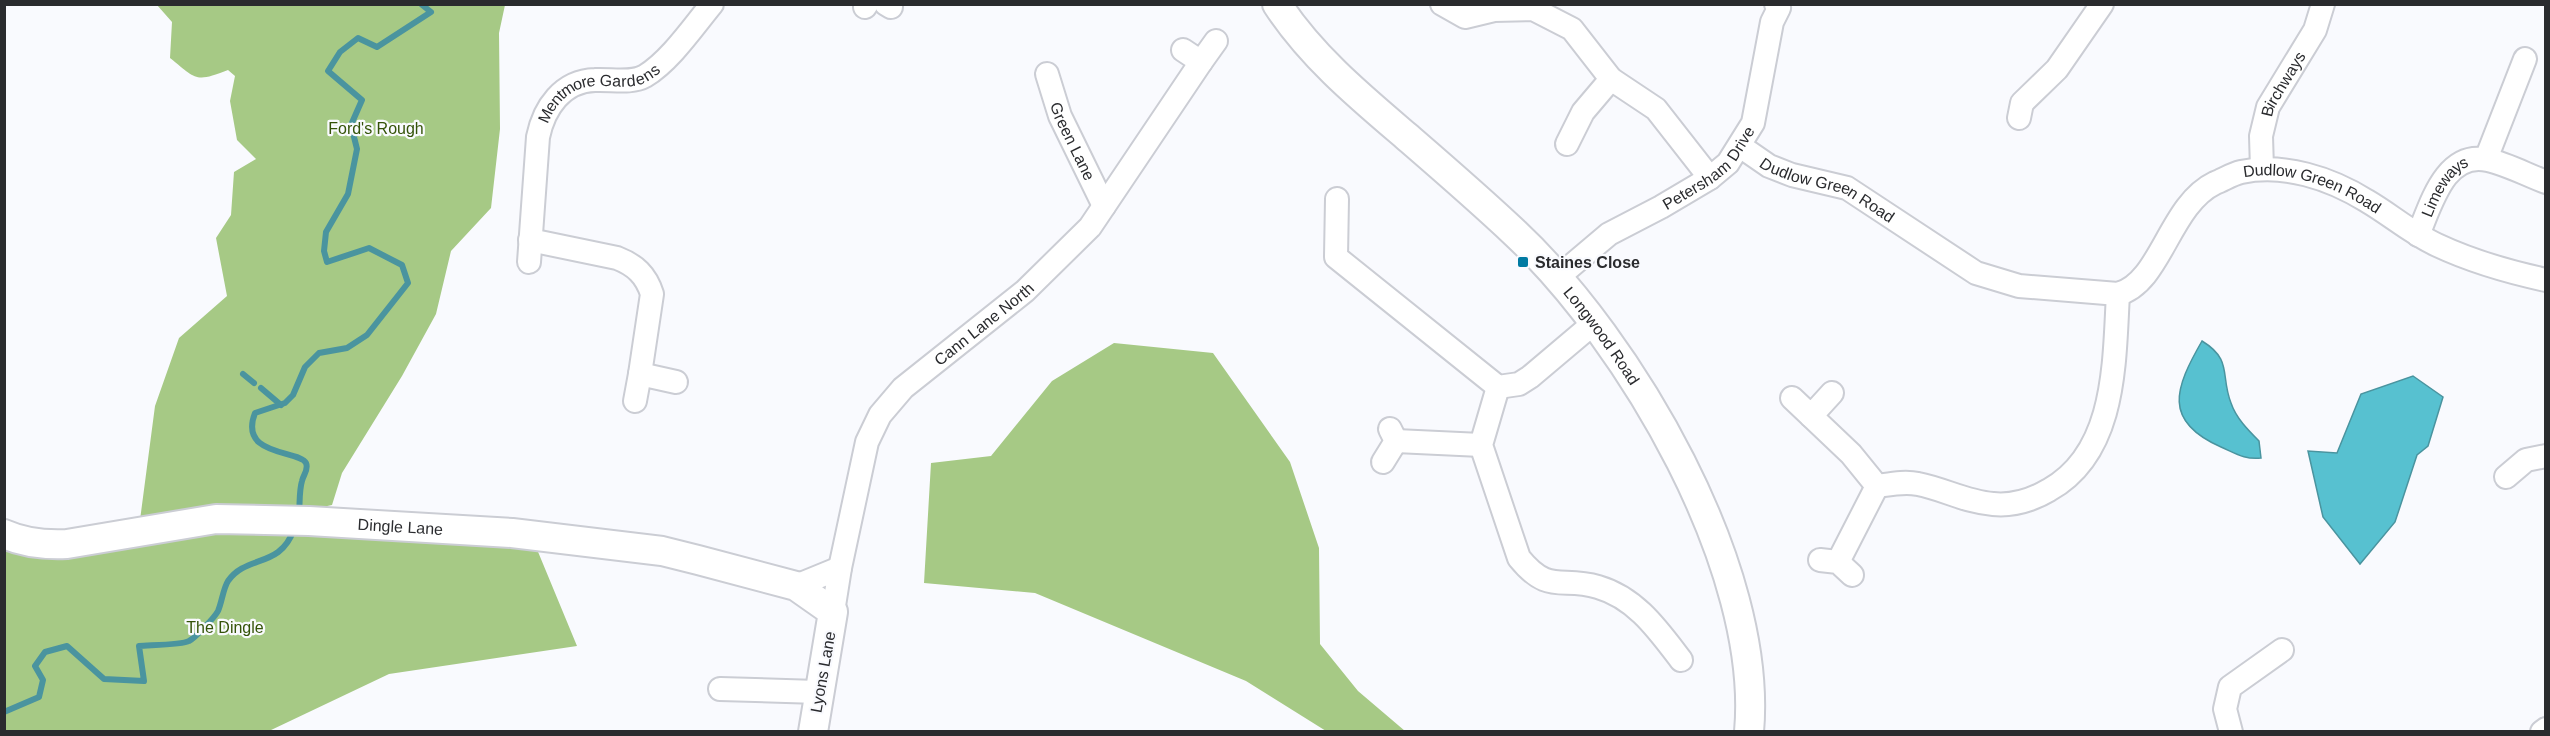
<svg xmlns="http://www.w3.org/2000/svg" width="2550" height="736" viewBox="0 0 2550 736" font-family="Helvetica,sans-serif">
	<rect width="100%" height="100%" fill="#f9fafe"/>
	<g fill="#a6c985">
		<path d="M157 5H505L499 33 500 129 491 208 451 251 436 314 402 376 342 473 332 505 299 512 140 520 155 406 179 338 227 296 216 238 231 215 234 172 256 159 237 140 230 101 235 76 228 70C195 83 196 79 170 58L172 22Z"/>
		<polygon points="1114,343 1213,353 1290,462 1319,548 1320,644 1358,691 1405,731 1326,731 1246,681 1035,593 924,583 931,463 991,456 1052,381"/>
		<polygon points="5,529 146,531 529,530 577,646 389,674 269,731 5,732"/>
	</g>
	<g fill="#57c1d0" stroke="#4a949f" stroke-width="1.5">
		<path d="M2202 341C2233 360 2220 375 2231 403 2236 418 2248 430 2259 441L2261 458C2245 460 2235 453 2221 447 2162 421 2175 388 2202 341Z"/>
		<polygon points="2413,376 2443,397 2428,446 2417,455 2395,522 2360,564 2323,517 2308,451 2337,453 2361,394"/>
	</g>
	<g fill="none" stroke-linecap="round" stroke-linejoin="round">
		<g stroke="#4a949f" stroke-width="6">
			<polyline points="243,374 254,383"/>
			<polyline points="261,388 281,405"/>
			<path d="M299 513C300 503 299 491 302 481 303 475 309 470 306 463 300 450 238 457 255 413L285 403 293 395 305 367 319 353 347 348 367 335 408 283 402 265 369 248 327 262 324 251 326 232 348 194 357 149 351 125 362 100 328 71 340 52 358 38 377 47 431 12 421 4"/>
			<path d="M4 712 39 697 43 680 35 666 45 652 67 646 104 679 144 681 139 646C149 645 182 645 189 641 195 638 215 617 218 611 222 602 223 589 228 581 247 554 280 569 294 529"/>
		</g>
		<defs>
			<g id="minor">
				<polyline points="886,4 891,7"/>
				<polyline points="1442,4 1465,17 1494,10 1533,9 1572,29 1611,79 1656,109 1710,178"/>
				<polyline points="865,7 867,4"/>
				<polyline points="1183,50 1201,62 1216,41"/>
				<path id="s1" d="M1047 74 1060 116 1104 206"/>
				<polyline points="2019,118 2022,103 2057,69 2102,4"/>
				<polyline points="1567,144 1583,112 1611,79"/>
				<path id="s2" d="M1740 146 1769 166 1792 175 1847 188 1976 273 2019 286 2118 294C2161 283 2169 205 2215 183 2223 180 2232 174 2241 172 2284 163 2330 178 2367 201 2391 215 2411 233 2437 245 2471 261 2509 272 2546 280"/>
				<polyline points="2486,159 2525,59"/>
				<path id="s3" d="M2262 169 2261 136 2268 107 2315 30 2323 4"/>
				<polyline points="1337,199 1336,257 1498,387 1519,384 1530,377 1594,323"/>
				<path id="s4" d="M2418 235C2431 205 2445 150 2488 160 2507 164 2527 175 2546 182"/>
				<path d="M530 240 617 258C635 265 646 275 652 294L640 374"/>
				<path id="s5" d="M529 262 538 137C544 108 562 81 595 80 611 79 631 84 645 76 670 61 693 27 712 4"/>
				<path id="s6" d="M1558 277 1609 234 1661 207 1710 178 1728 163 1753 123 1772 22 1779 8 1776 4"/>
				<path d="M1498 387 1481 445 1519 558C1549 595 1561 576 1598 587 1636 598 1658 630 1681 660"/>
				<polyline points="1792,398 1811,416 1832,393"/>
				<polyline points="635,401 640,374 676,382"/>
				<path d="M1811 416 1851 454 1877 486C1891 484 1905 481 1918 484 1944 489 1966 502 1993 504 2013 506 2032 500 2049 490 2117 452 2114 361 2118 294"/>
				<polyline points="1396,441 1481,445"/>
				<polyline points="1383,462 1396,441 1390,429"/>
				<polyline points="2506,477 2526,460 2546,456"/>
				<polyline points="1820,560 1838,562 1852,575"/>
				<polyline points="1838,562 1877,486"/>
				<polyline points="796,586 840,568"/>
				<path id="s7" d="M833 612 840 568 867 442 880 415 903 388 1025 291 1090 227 1201 62"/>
				<polyline points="720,689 818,692"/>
				<polyline points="2231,732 2225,709 2230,687 2282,650"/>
				<polyline points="2542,732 2546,729"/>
			</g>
			<g id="tertiary">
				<path id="s8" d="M1277 4C1311 56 1359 96 1406 136 1443 168 1479 199 1515 233 1630 341 1764 568 1749 732"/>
				<path id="s9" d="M4 534C24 543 46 545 67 544L216 519 309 521 512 533 662 551 698 560 796 586 833 612 813 732"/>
			</g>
		</defs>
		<use href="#minor" stroke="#cbcdd4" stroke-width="26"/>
		<use href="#tertiary" stroke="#cbcdd4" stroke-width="32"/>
		<use href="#minor" stroke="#fff" stroke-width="22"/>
		<use href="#tertiary" stroke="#fff" stroke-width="28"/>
	</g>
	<rect fill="#007aa2" stroke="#f9fafe" stroke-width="2" x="1517" y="256" width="12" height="12" rx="3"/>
	<g text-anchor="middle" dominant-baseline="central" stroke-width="4.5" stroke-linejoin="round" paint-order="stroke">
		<g font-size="16" fill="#2a2b2e" stroke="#f9fafe">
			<text stroke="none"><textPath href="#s3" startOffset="90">Birchways</textPath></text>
			<text stroke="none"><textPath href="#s5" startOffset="210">Mentmore Gardens</textPath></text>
			<text stroke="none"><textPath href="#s1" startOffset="72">Green Lane</textPath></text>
			<text stroke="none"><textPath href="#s6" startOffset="188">Petersham Drive</textPath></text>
			<text stroke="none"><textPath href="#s2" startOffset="99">Dudlow Green Road</textPath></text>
			<text stroke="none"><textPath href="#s4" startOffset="56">Limeways</textPath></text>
			<text stroke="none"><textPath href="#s2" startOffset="669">Dudlow Green Road</textPath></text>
			<text stroke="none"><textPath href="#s7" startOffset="342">Cann Lane North</textPath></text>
			<text stroke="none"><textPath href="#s8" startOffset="466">Longwood Road</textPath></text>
			<text stroke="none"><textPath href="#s9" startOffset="400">Dingle Lane</textPath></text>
			<text transform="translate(823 672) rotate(-80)">Lyons Lane</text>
		</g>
		<g font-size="16" fill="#345308" stroke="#f9fafe">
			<text x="376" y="128">Ford's Rough</text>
			<text x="225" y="627">The Dingle</text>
		</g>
		<g font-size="16" font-weight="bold" fill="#2a2b2e" stroke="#f9fafe" text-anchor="start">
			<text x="1535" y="262">Staines Close</text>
		</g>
	</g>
	<rect width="2550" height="736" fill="none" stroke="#2a2b2e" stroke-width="12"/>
</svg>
